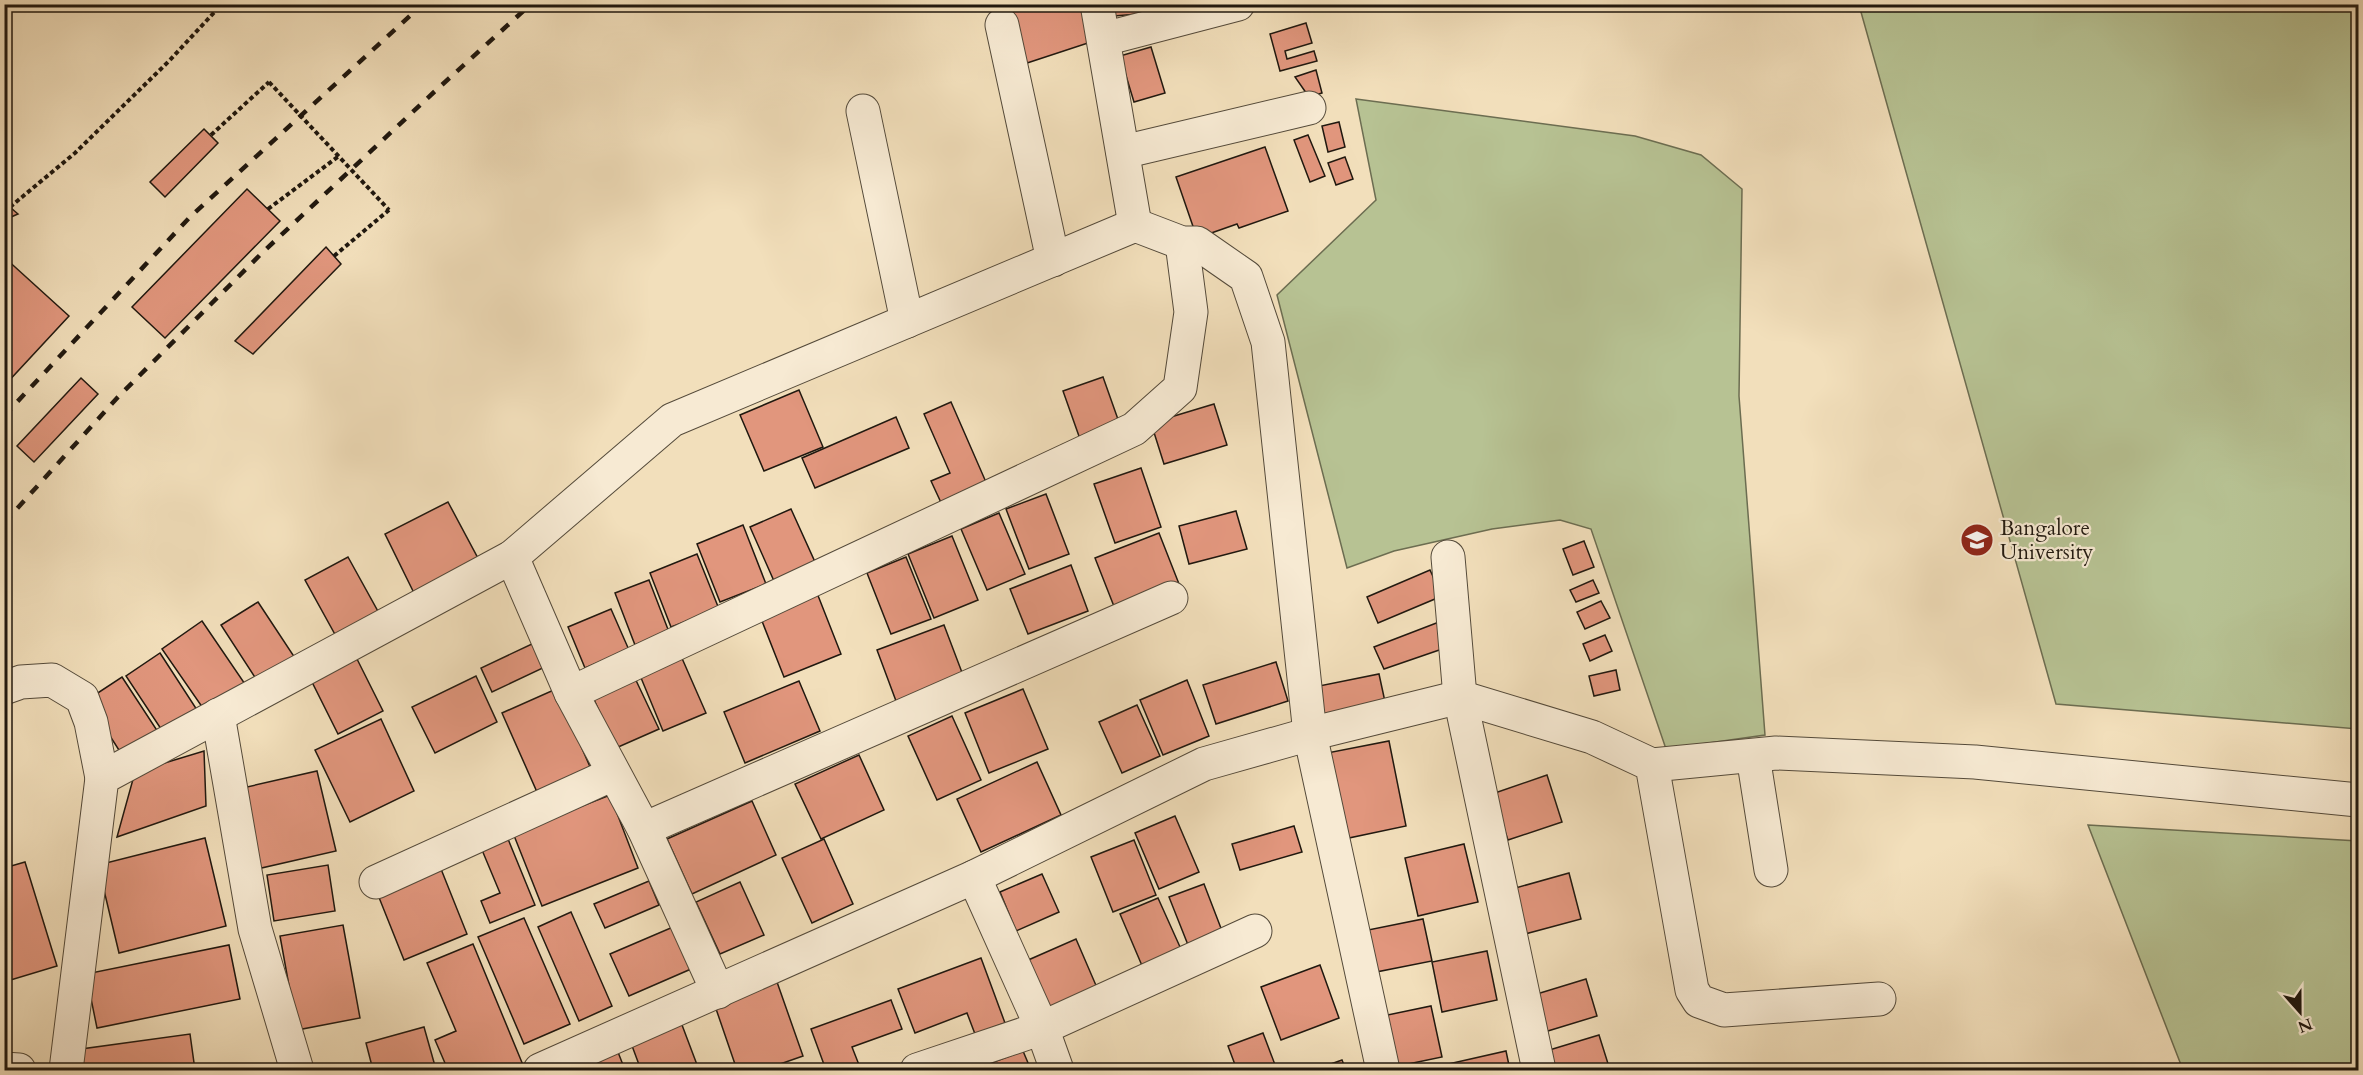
<svg xmlns="http://www.w3.org/2000/svg" width="2363" height="1075" viewBox="0 0 2363 1075" font-family="Cardo,serif">
	<rect width="100%" height="100%" fill="#f2dfbb"/>
	<filter id="stains"><feTurbulence type="fractalNoise" baseFrequency=".00333" numOctaves="4"/><feColorMatrix values="0 0 0 0 .2 0 0 0 0 .09 0 0 0 0 .02 0 0 0 .5 -.17"/></filter>
	<radialGradient id="worn" r=".72"><stop offset=".6" stop-color="#630" stop-opacity="0"/><stop offset="1" stop-color="#630" stop-opacity=".3"/></radialGradient>
	<g fill="#b7c293" stroke="#6c6d51" stroke-width="1.5">
		<polygon points="1859,5 2358,5 2358,729 2056,704"/>
		<polygon points="1356,99 1635,136 1701,155 1742,189 1739,396 1765,735 1666,749 1591,529 1560,520 1492,529 1394,551 1347,568 1277,295 1376,200"/>
		<polygon points="2088,825 2358,841 2358,1070 2183,1070"/>
	</g>
	<g fill="#e1967d" stroke="#20180f" stroke-width="1.5">
		<polygon points="1002,4 1083,4 1094,41 1021,65"/>
		<polygon points="1113,4 1162,4 1162,12 1114,16"/>
		<polygon points="1306,23 1312,43 1285,51 1287,59 1314,51 1317,61 1280,71 1270,34"/>
		<polygon points="1151,47 1165,93 1134,102 1120,56"/>
		<polygon points="1316,70 1322,93 1309,97 1295,77"/>
		<polygon points="1339,122 1345,147 1328,152 1322,126"/>
		<polygon points="204,129 218,143 165,197 150,182"/>
		<polygon points="1308,135 1325,176 1310,182 1294,140"/>
		<polygon points="1265,147 1288,211 1239,228 1237,224 1197,238 1176,177"/>
		<polygon points="1345,157 1353,179 1336,185 1328,163"/>
		<polygon points="247,189 280,221 165,338 132,307"/>
		<polygon points="4,202 18,214 4,220"/>
		<polygon points="326,247 341,264 253,354 235,341"/>
		<polygon points="4,257 69,316 4,386"/>
		<polygon points="1103,377 1120,425 1080,439 1063,391"/>
		<polygon points="81,378 98,394 34,462 17,446"/>
		<polygon points="799,390 823,447 764,471 740,415"/>
		<polygon points="951,402 989,489 944,509 931,481 950,473 924,414"/>
		<polygon points="1214,404 1227,445 1164,464 1151,423"/>
		<polygon points="896,417 909,448 815,488 802,458"/>
		<polygon points="1141,468 1161,527 1115,543 1094,484"/>
		<polygon points="1046,494 1069,554 1029,569 1006,509"/>
		<polygon points="448,502 480,562 415,595 385,534"/>
		<polygon points="791,509 815,562 774,581 750,527"/>
		<polygon points="1236,511 1247,549 1189,564 1179,526"/>
		<polygon points="999,513 1025,574 987,590 961,529"/>
		<polygon points="743,525 766,584 720,602 697,544"/>
		<polygon points="1159,533 1181,589 1117,614 1095,558"/>
		<polygon points="952,536 978,600 934,618 908,554"/>
		<polygon points="1584,541 1594,567 1573,575 1563,549"/>
		<polygon points="697,554 719,609 671,627 650,573"/>
		<polygon points="348,557 380,615 337,638 305,580"/>
		<polygon points="906,557 931,619 891,634 867,573"/>
		<polygon points="1071,565 1088,611 1028,634 1010,589"/>
		<polygon points="1430,570 1442,596 1378,623 1367,597"/>
		<polygon points="649,580 669,632 635,645 615,593"/>
		<polygon points="1593,580 1599,593 1576,602 1570,590"/>
		<polygon points="817,593 841,654 784,677 760,616"/>
		<polygon points="1601,601 1610,618 1585,629 1577,612"/>
		<polygon points="258,602 295,658 258,682 221,625"/>
		<polygon points="611,609 629,650 585,668 568,627"/>
		<polygon points="202,621 247,687 207,714 162,649"/>
		<polygon points="1439,622 1448,647 1384,669 1374,647"/>
		<polygon points="944,625 966,683 899,709 877,650"/>
		<polygon points="1605,635 1612,651 1590,661 1583,644"/>
		<polygon points="534,643 545,667 492,692 481,668"/>
		<polygon points="160,653 199,713 165,735 126,676"/>
		<polygon points="681,656 706,713 663,731 639,673"/>
		<polygon points="357,659 383,711 338,734 312,682"/>
		<polygon points="1276,662 1288,701 1216,724 1203,685"/>
		<polygon points="1616,670 1620,690 1594,696 1589,676"/>
		<polygon points="633,674 659,729 616,748 591,693"/>
		<polygon points="1379,674 1387,711 1321,724 1314,687"/>
		<polygon points="476,676 497,722 435,753 412,707"/>
		<polygon points="122,677 160,735 124,758 87,700"/>
		<polygon points="1187,680 1209,736 1163,755 1140,700"/>
		<polygon points="799,681 820,731 745,763 724,712"/>
		<polygon points="556,689 591,769 537,792 502,713"/>
		<polygon points="1023,689 1048,749 989,773 965,713"/>
		<polygon points="1137,705 1160,756 1122,773 1099,722"/>
		<polygon points="952,716 981,780 937,800 908,736"/>
		<polygon points="381,719 414,791 350,822 315,750"/>
		<polygon points="1389,741 1406,826 1344,839 1327,753"/>
		<polygon points="204,751 206,806 117,837 135,772"/>
		<polygon points="859,755 884,810 821,839 795,784"/>
		<polygon points="1037,762 1061,815 981,852 957,799"/>
		<polygon points="317,771 336,851 257,869 238,789"/>
		<polygon points="1547,775 1562,822 1508,840 1492,794"/>
		<polygon points="610,795 638,868 542,906 513,833"/>
		<polygon points="752,801 776,855 692,894 667,839"/>
		<polygon points="1175,816 1199,872 1159,889 1135,833"/>
		<polygon points="1294,826 1302,852 1240,870 1232,844"/>
		<polygon points="205,838 226,926 119,953 98,865"/>
		<polygon points="508,839 535,905 490,923 481,901 500,893 482,850"/>
		<polygon points="824,839 853,904 812,923 782,858"/>
		<polygon points="1134,840 1156,895 1113,912 1091,857"/>
		<polygon points="1464,844 1478,902 1418,916 1405,858"/>
		<polygon points="25,862 57,966 4,982 4,868"/>
		<polygon points="328,865 335,911 274,921 267,875"/>
		<polygon points="441,869 467,934 404,960 378,895"/>
		<polygon points="1569,873 1581,919 1525,934 1512,889"/>
		<polygon points="1042,874 1059,912 1016,931 1000,892"/>
		<polygon points="649,881 659,905 605,928 594,904"/>
		<polygon points="740,882 764,935 720,954 696,902"/>
		<polygon points="1204,884 1224,936 1190,950 1169,897"/>
		<polygon points="1158,898 1185,958 1146,975 1120,914"/>
		<polygon points="571,912 612,1006 579,1021 538,927"/>
		<polygon points="524,918 570,1024 524,1044 478,937"/>
		<polygon points="1423,919 1432,961 1371,973 1363,931"/>
		<polygon points="343,925 360,1018 297,1030 280,936"/>
		<polygon points="673,927 691,969 629,996 610,954"/>
		<polygon points="1076,939 1098,990 1048,1012 1026,961"/>
		<polygon points="473,944 523,1065 510,1070 448,1070 435,1040 456,1031 427,963"/>
		<polygon points="229,945 240,999 97,1028 86,974"/>
		<polygon points="1487,951 1497,1000 1442,1012 1432,962"/>
		<polygon points="981,958 1005,1023 975,1034 967,1013 915,1033 898,989"/>
		<polygon points="1320,965 1339,1018 1281,1040 1261,987"/>
		<polygon points="1586,979 1597,1016 1538,1034 1527,997"/>
		<polygon points="777,982 803,1056 763,1070 737,1070 714,1003"/>
		<polygon points="891,1000 902,1029 852,1047 861,1070 826,1070 811,1029"/>
		<polygon points="1431,1006 1442,1057 1384,1069 1373,1018"/>
		<polygon points="679,1017 699,1070 641,1070 628,1035"/>
		<polygon points="424,1027 435,1066 420,1070 373,1070 366,1043"/>
		<polygon points="1263,1033 1277,1070 1237,1070 1228,1046"/>
		<polygon points="190,1034 195,1070 77,1070 74,1050"/>
		<polygon points="1599,1035 1610,1070 1552,1070 1546,1051"/>
		<polygon points="616,1047 625,1070 554,1070"/>
		<polygon points="1023,1051 1031,1070 981,1070 980,1067"/>
		<polygon points="1506,1051 1510,1070 1436,1070 1435,1067"/>
		<polygon points="1342,1060 1346,1070 1314,1070"/>
		<polygon points="286,1063 287,1070 252,1070"/>
	</g>
	<g fill="none" stroke-linecap="round" stroke-linejoin="round">
		<defs>
			<g id="minor">
				<polyline points="1097,4 1135,225"/>
				<polyline points="1002,25 1053,260"/>
				<polyline points="1104,39 1238,4"/>
				<polyline points="863,111 907,321"/>
				<polyline points="1123,152 1309,108"/>
				<polyline points="512,557 571,693 644,829 718,992"/>
				<polyline points="1448,557 1460,697 1539,1070"/>
				<polyline points="4,688 21,682 52,680 82,698 91,722 102,778"/>
				<polyline points="571,693 1134,429 1180,388 1191,312 1182,243"/>
				<polyline points="218,715 255,929 297,1070"/>
				<polyline points="1753,756 1771,870"/>
				<polyline points="1652,765 1776,753 1975,762 2358,800"/>
				<polyline points="644,829 1171,598"/>
				<polyline points="974,877 1204,764 1310,734 1460,697 1592,737 1652,765 1692,990 1699,1001 1724,1010 1879,999"/>
				<polyline points="376,882 613,774"/>
				<polyline points="4,1069 19,1070"/>
				<polyline points="66,1070 102,778 512,557 672,420 1135,225 1182,243 1197,243 1246,277 1268,342 1310,734 1383,1070"/>
				<polyline points="540,1070 974,877 1042,1028 1057,1070"/>
				<polyline points="917,1070 1042,1028 1255,931"/>
			</g>
		</defs>
		<use href="#minor" stroke="#544a3a" stroke-width="35"/>
		<g stroke="#20180f" stroke-width="4" stroke-dasharray="4.5 3" stroke-linecap="butt">
			<polyline points="211,135 269,82"/>
			<polyline points="10,207 75,153 170,60 222,4"/>
			<polyline points="268,209 339,156"/>
			<polyline points="334,256 389,210"/>
		</g>
		<use href="#minor" stroke="#f7ead3" stroke-width="33"/>
		<g stroke="#20180f" stroke-width="4.5" stroke-dasharray="10 10" stroke-linecap="butt">
			<polyline points="4,416 190,217 423,4"/>
			<polyline points="4,523 118,397 263,252 433,93 531,4"/>
		</g>
		<polyline stroke="#20180f" stroke-width="4" stroke-dasharray="4.5 3" stroke-linecap="butt" points="269,82 389,210"/>
	</g>
	<defs>
		<symbol id="university-disc" viewBox="-11 -11 22 22"><circle r="9.5" fill="#8f2418" stroke="#f7ead3"/><path d="M0-5L7-2L0 1L-7-2ZM-4 1L0 2.5L4 1V4Q0 6-4 4Z" fill="#fff"/></symbol>
	</defs>
	<g fill-rule="evenodd">
		<use href="#university-disc" x="1958" y="521" width="38" height="38"/>
	</g>
	<g text-anchor="middle" dominant-baseline="central" stroke-width="4.5" stroke-linejoin="round" paint-order="stroke">
		<g font-size="21" fill="#20180f" stroke="#f7ead3" text-anchor="start">
			<text x="2000" y="528">Bangalore<tspan x="2000" dy="24">University</tspan></text>
		</g>
	</g>
	<rect width="2363" height="1075" fill="none" stroke="#f2dfbb" stroke-width="24"/>
	<rect x="6" y="6" width="2351" height="1063" fill="none" stroke="#20180f" stroke-width="3"/>
	<rect x="12" y="12" width="2339" height="1051" fill="none" stroke="#20180f" stroke-width="1.5"/>
	<g transform="translate(2300 1012) rotate(159)" stroke="#f7ead3" stroke-width="4.5" paint-order="stroke">
	<path d="M0-4.5L10 22L0 15L-10 22Z" fill="#20180f"/>
	<text y="-9" font-size="16" font-weight="bold" text-anchor="middle" fill="#20180f">N</text>
	</g>
	<rect width="100%" height="100%" filter="url(#stains)"/>
	<rect width="100%" height="100%" fill="url(#worn)"/>
</svg>
